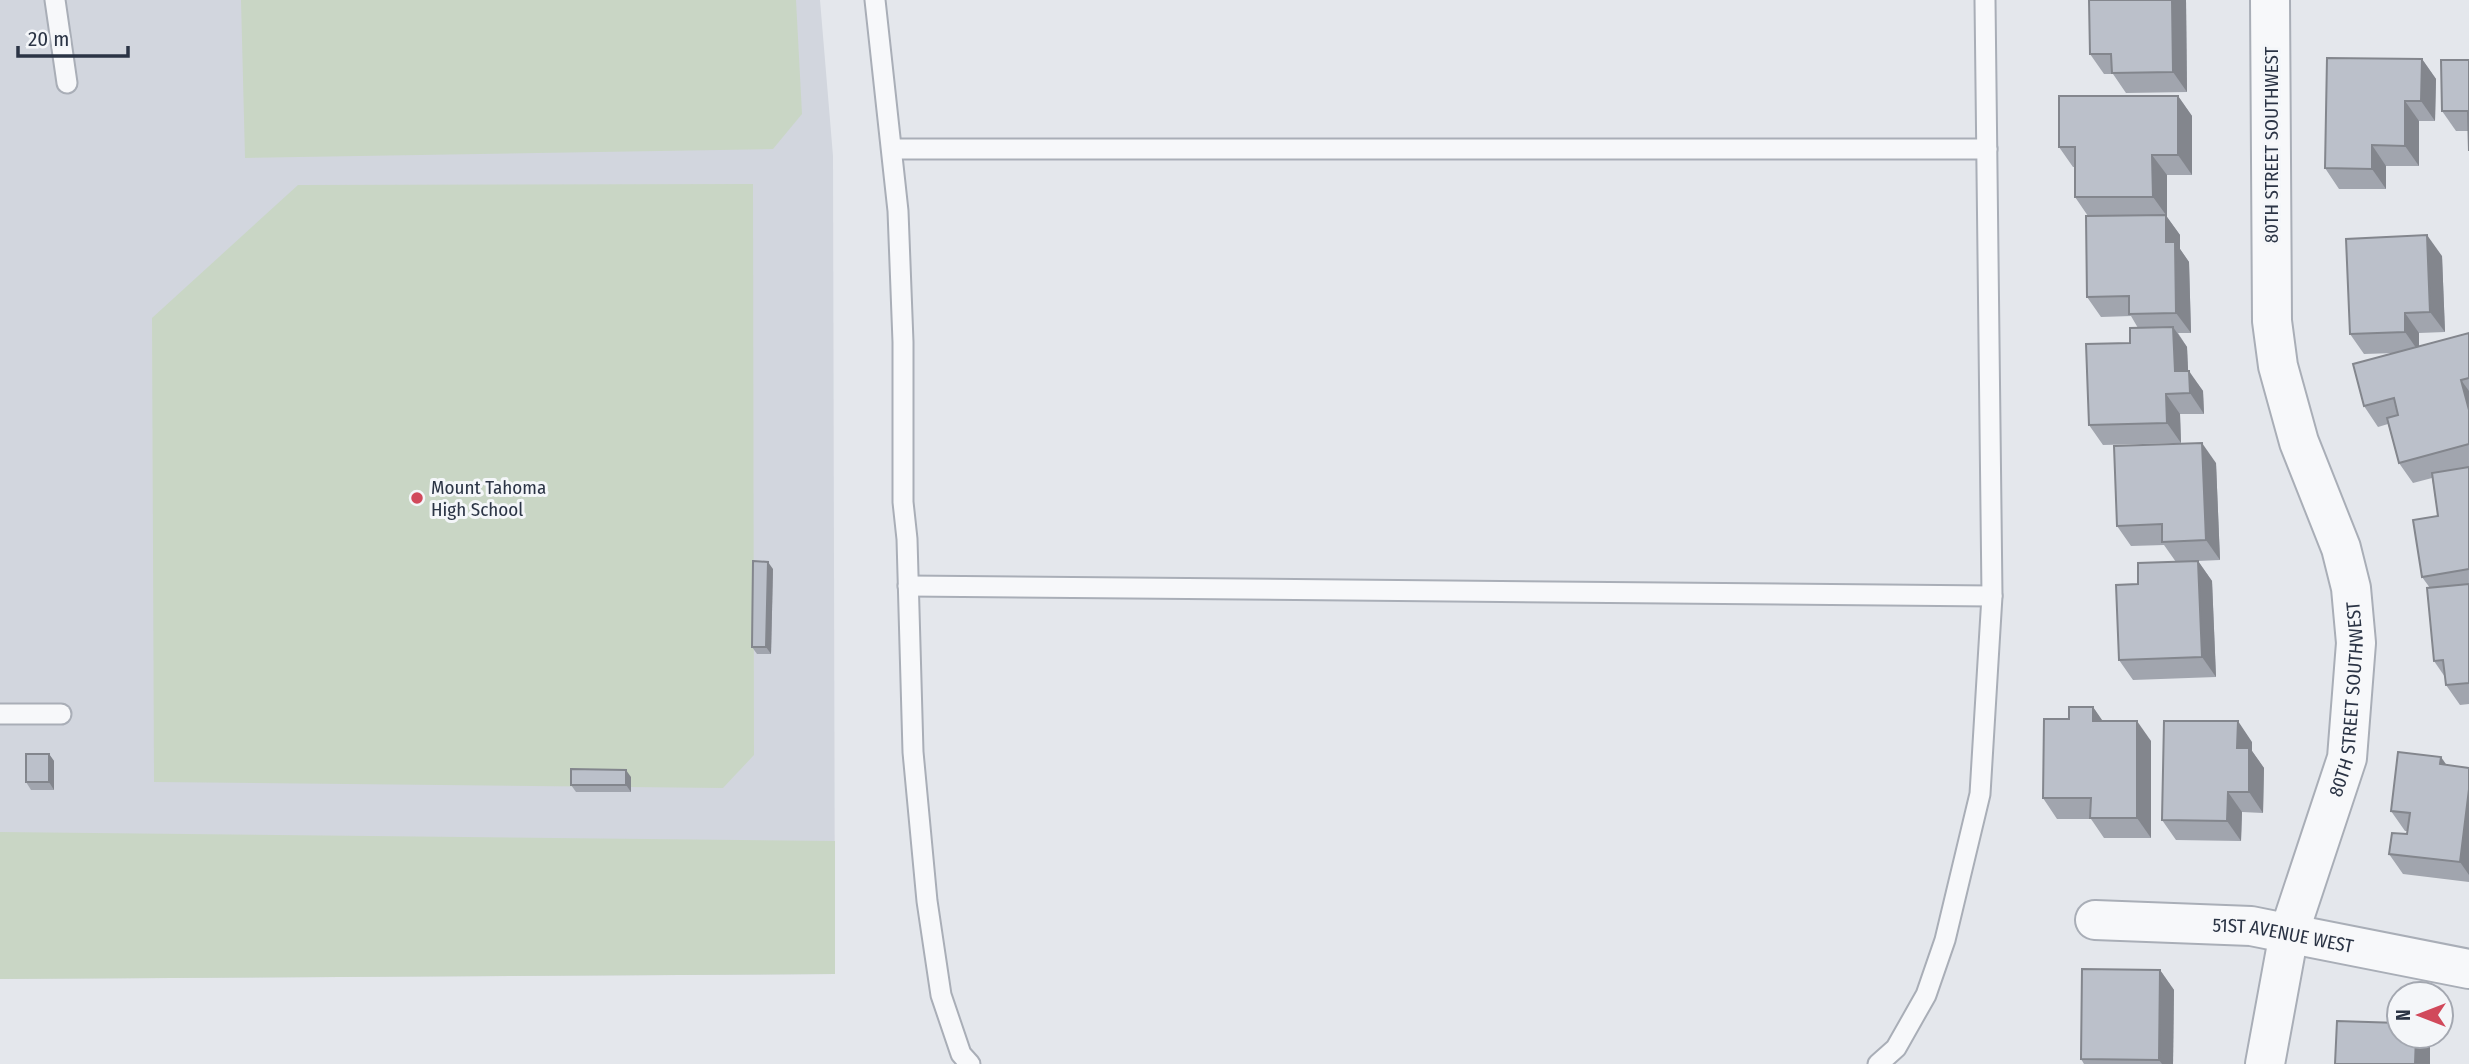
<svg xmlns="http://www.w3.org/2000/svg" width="2469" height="1064" viewBox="0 0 2469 1064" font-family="'Fira Sans Condensed',sans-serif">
	<rect width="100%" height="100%" fill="#e4e7ec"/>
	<polygon fill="#d2d6de" points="0,0 820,0 833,156 835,974 0,979"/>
	<g fill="#c9d6c5">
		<polygon points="241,0 796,0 802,114 773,149 245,158"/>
		<polygon points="753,184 754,755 723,788 154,782 152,318 298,185"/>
		<polygon points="0,832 835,841 835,974 0,979"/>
	</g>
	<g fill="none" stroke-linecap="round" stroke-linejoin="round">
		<defs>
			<g id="lane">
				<polyline points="55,0 67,83"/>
				<polyline points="875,0 898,211 903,342 903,502 907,539 913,752 927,901 941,995 961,1054 970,1064"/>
				<polyline points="892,149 1987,149"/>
				<polyline points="908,586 1992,596"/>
				<polyline points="0,714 61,714"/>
				<polyline points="1878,1064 1896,1048 1926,995 1945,940 1980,794 1992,596 1985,0"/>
			</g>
			<g id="street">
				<path id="s1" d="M2095 920 2251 926 2469 969"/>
				<path id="s2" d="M2265 1064 2289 933 2347 758 2356 643 2351 588 2341 548 2299 442 2278 366 2272 321 2270 0"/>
			</g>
		</defs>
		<use href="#lane" stroke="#a9aeb7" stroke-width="23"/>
		<use href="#street" stroke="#a9aeb7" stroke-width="42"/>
		<use href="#lane" stroke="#f7f8fa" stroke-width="19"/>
		<use href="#street" stroke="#f7f8fa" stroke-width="38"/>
	</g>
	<g fill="#a1a5ae">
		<polygon points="2186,0 2187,92 2126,93 2113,74 2104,74 2090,54"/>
		<polygon points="2422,59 2436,79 2435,121 2419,121 2419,166 2386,166 2386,189 2339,189 2325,168"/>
		<polygon points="2469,60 2468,131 2456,131 2442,111"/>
		<polygon points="2178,96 2192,116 2192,175 2167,175 2167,217 2180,235 2180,249 2189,262 2191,333 2178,333 2187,347 2188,371 2203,391 2204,414 2180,414 2181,443 2103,445 2089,425 2138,328 2131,316 2101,317 2087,297 2088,216 2075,197 2075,167 2073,167 2059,147"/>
		<polygon points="2442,256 2445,332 2419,333 2419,346 2469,333 2469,704 2460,705 2446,685 2445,677 2434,661 2430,588 2422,577 2438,516 2432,478 2413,483 2399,463 2388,424 2378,427 2364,406 2395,353 2364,354 2350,334"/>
		<polygon points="2216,463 2220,560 2198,561 2212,581 2216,677 2133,680 2119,660 2138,584 2176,562 2164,545 2131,546 2117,526"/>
		<polygon points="773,569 771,654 757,654 752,647"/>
		<polygon points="2093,707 2102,721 2151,741 2151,838 2104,838 2091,819 2057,819 2043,798 2069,719"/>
		<polygon points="2252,742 2252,751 2264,768 2263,813 2242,812 2241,841 2176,840 2162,820"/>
		<polygon points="49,754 54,761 54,790 31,790 26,782"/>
		<polygon points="2447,765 2469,768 2469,882 2403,874 2389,854 2407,834 2408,831 2405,831 2391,811"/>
		<polygon points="631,777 631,792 576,792 571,785"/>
		<polygon points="2160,970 2174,990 2173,1064 2084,1064 2081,1059"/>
	</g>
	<g fill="#83868d">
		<polygon points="2172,0 2186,0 2187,92 2173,72"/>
		<polygon points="2422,59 2436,79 2435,121 2421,101"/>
		<polygon points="2178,96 2192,116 2192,175 2178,155"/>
		<polygon points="2405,101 2419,121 2419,166 2405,146"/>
		<polygon points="2372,145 2386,166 2386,189 2372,169"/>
		<polygon points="2152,155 2167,175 2167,217 2180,235 2180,249 2189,262 2191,333 2176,313 2166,242 2166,215 2153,197"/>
		<polygon points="2427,235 2442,256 2445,332 2430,312"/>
		<polygon points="2405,313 2419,333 2419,352 2405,332"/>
		<polygon points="2173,327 2187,347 2189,391 2175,371"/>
		<polygon points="2189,371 2203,391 2204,414 2190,393"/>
		<polygon points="2461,380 2469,391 2469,410"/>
		<polygon points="2166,394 2180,414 2181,443 2167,423"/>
		<polygon points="2202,443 2216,463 2220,560 2206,540"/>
		<polygon points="2198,561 2212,581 2216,677 2202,657"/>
		<polygon points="768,562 773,569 771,654 766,647"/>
		<polygon points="2093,707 2107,727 2093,721"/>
		<polygon points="2137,721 2151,741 2151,838 2137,818"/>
		<polygon points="2238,721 2252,742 2252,751 2264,768 2263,813 2249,792 2237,748"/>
		<polygon points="49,754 54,761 54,790 49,782"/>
		<polygon points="2441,757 2455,777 2440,764"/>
		<polygon points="626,770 631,777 631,792 626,785"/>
		<polygon points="2469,789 2469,875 2460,862"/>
		<polygon points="2228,792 2242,812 2241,841 2227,821"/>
		<polygon points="2160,970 2174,990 2173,1064 2162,1064 2159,1060"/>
		<polygon points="2416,1036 2425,1036 2430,1043 2430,1064 2415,1064"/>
	</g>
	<g fill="#bbc0ca" stroke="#83868d" stroke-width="2">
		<polygon points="2089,0 2172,0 2173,72 2112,73 2111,54 2090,54"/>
		<polygon points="2327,58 2422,59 2421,101 2405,101 2405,146 2372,145 2372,169 2325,168"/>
		<polygon points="2441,60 2469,60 2469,151 2468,111 2442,111"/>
		<polygon points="2059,96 2178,96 2178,155 2152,155 2153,197 2075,197 2075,147 2059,147"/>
		<polygon points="2166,215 2166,242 2175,242 2176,313 2129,314 2129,296 2087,297 2086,216"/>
		<polygon points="2427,235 2430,312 2405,313 2405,332 2350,334 2346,239"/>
		<polygon points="2173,327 2175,371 2189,371 2190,393 2166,394 2167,423 2089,425 2086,344 2130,343 2130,328"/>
		<polygon points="2469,333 2469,378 2461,380 2469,410 2469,444 2399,463 2387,418 2398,415 2394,398 2364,406 2353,364"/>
		<polygon points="2202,443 2206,540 2162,542 2162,524 2117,526 2114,446"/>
		<polygon points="2469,467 2469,569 2422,577 2413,520 2438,516 2432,473"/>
		<polygon points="753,561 768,562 766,647 752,647"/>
		<polygon points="2198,561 2202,657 2119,660 2116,585 2138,584 2138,563"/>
		<polygon points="2469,584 2469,683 2446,685 2443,660 2434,661 2427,588"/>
		<polygon points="2069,707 2093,707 2093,721 2137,721 2137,818 2090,818 2091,798 2043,798 2044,719 2069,719"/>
		<polygon points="2164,721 2238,721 2237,748 2249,748 2249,792 2228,792 2227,821 2162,820"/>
		<polygon points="2398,752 2441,757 2440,764 2469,768 2469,789 2460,862 2389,854 2392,833 2407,834 2410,813 2391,811"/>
		<rect x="26" y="754" width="23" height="28"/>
		<polygon points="571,769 626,770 626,785 571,785"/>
		<polygon points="2082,969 2160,970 2159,1060 2081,1059"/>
		<polygon points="2337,1021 2399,1023 2399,1036 2416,1036 2415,1064 2335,1064"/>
	</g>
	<circle fill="#d1495b" stroke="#f4f6f9" stroke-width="2.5" cx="417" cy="498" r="7"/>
	<g text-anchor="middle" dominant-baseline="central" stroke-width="6" stroke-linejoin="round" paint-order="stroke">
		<g font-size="19" fill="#2b3445" stroke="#f4f6f9">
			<text transform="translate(2271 145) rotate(-90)">80TH STREET SOUTHWEST</text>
			<text stroke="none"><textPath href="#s2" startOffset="376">80TH STREET SOUTHWEST</textPath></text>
			<text stroke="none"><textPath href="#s1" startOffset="189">51ST AVENUE WEST</textPath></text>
		</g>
		<g font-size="19" fill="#2b3445" stroke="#f4f6f9" text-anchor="start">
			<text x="431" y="487">Mount Tahoma<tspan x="431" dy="22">High School</tspan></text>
		</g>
	</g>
	<g transform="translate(2420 1015) rotate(270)"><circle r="33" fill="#f4f6f9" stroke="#a4a8b1" stroke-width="2"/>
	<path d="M0-5L12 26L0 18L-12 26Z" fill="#d1495b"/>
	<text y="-10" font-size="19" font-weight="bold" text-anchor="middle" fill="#2b3445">N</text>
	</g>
	<path d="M18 46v10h110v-10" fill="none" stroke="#2b3445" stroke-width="3.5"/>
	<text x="28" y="46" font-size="21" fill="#2b3445" stroke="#f4f6f9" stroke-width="5" paint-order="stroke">20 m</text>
</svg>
